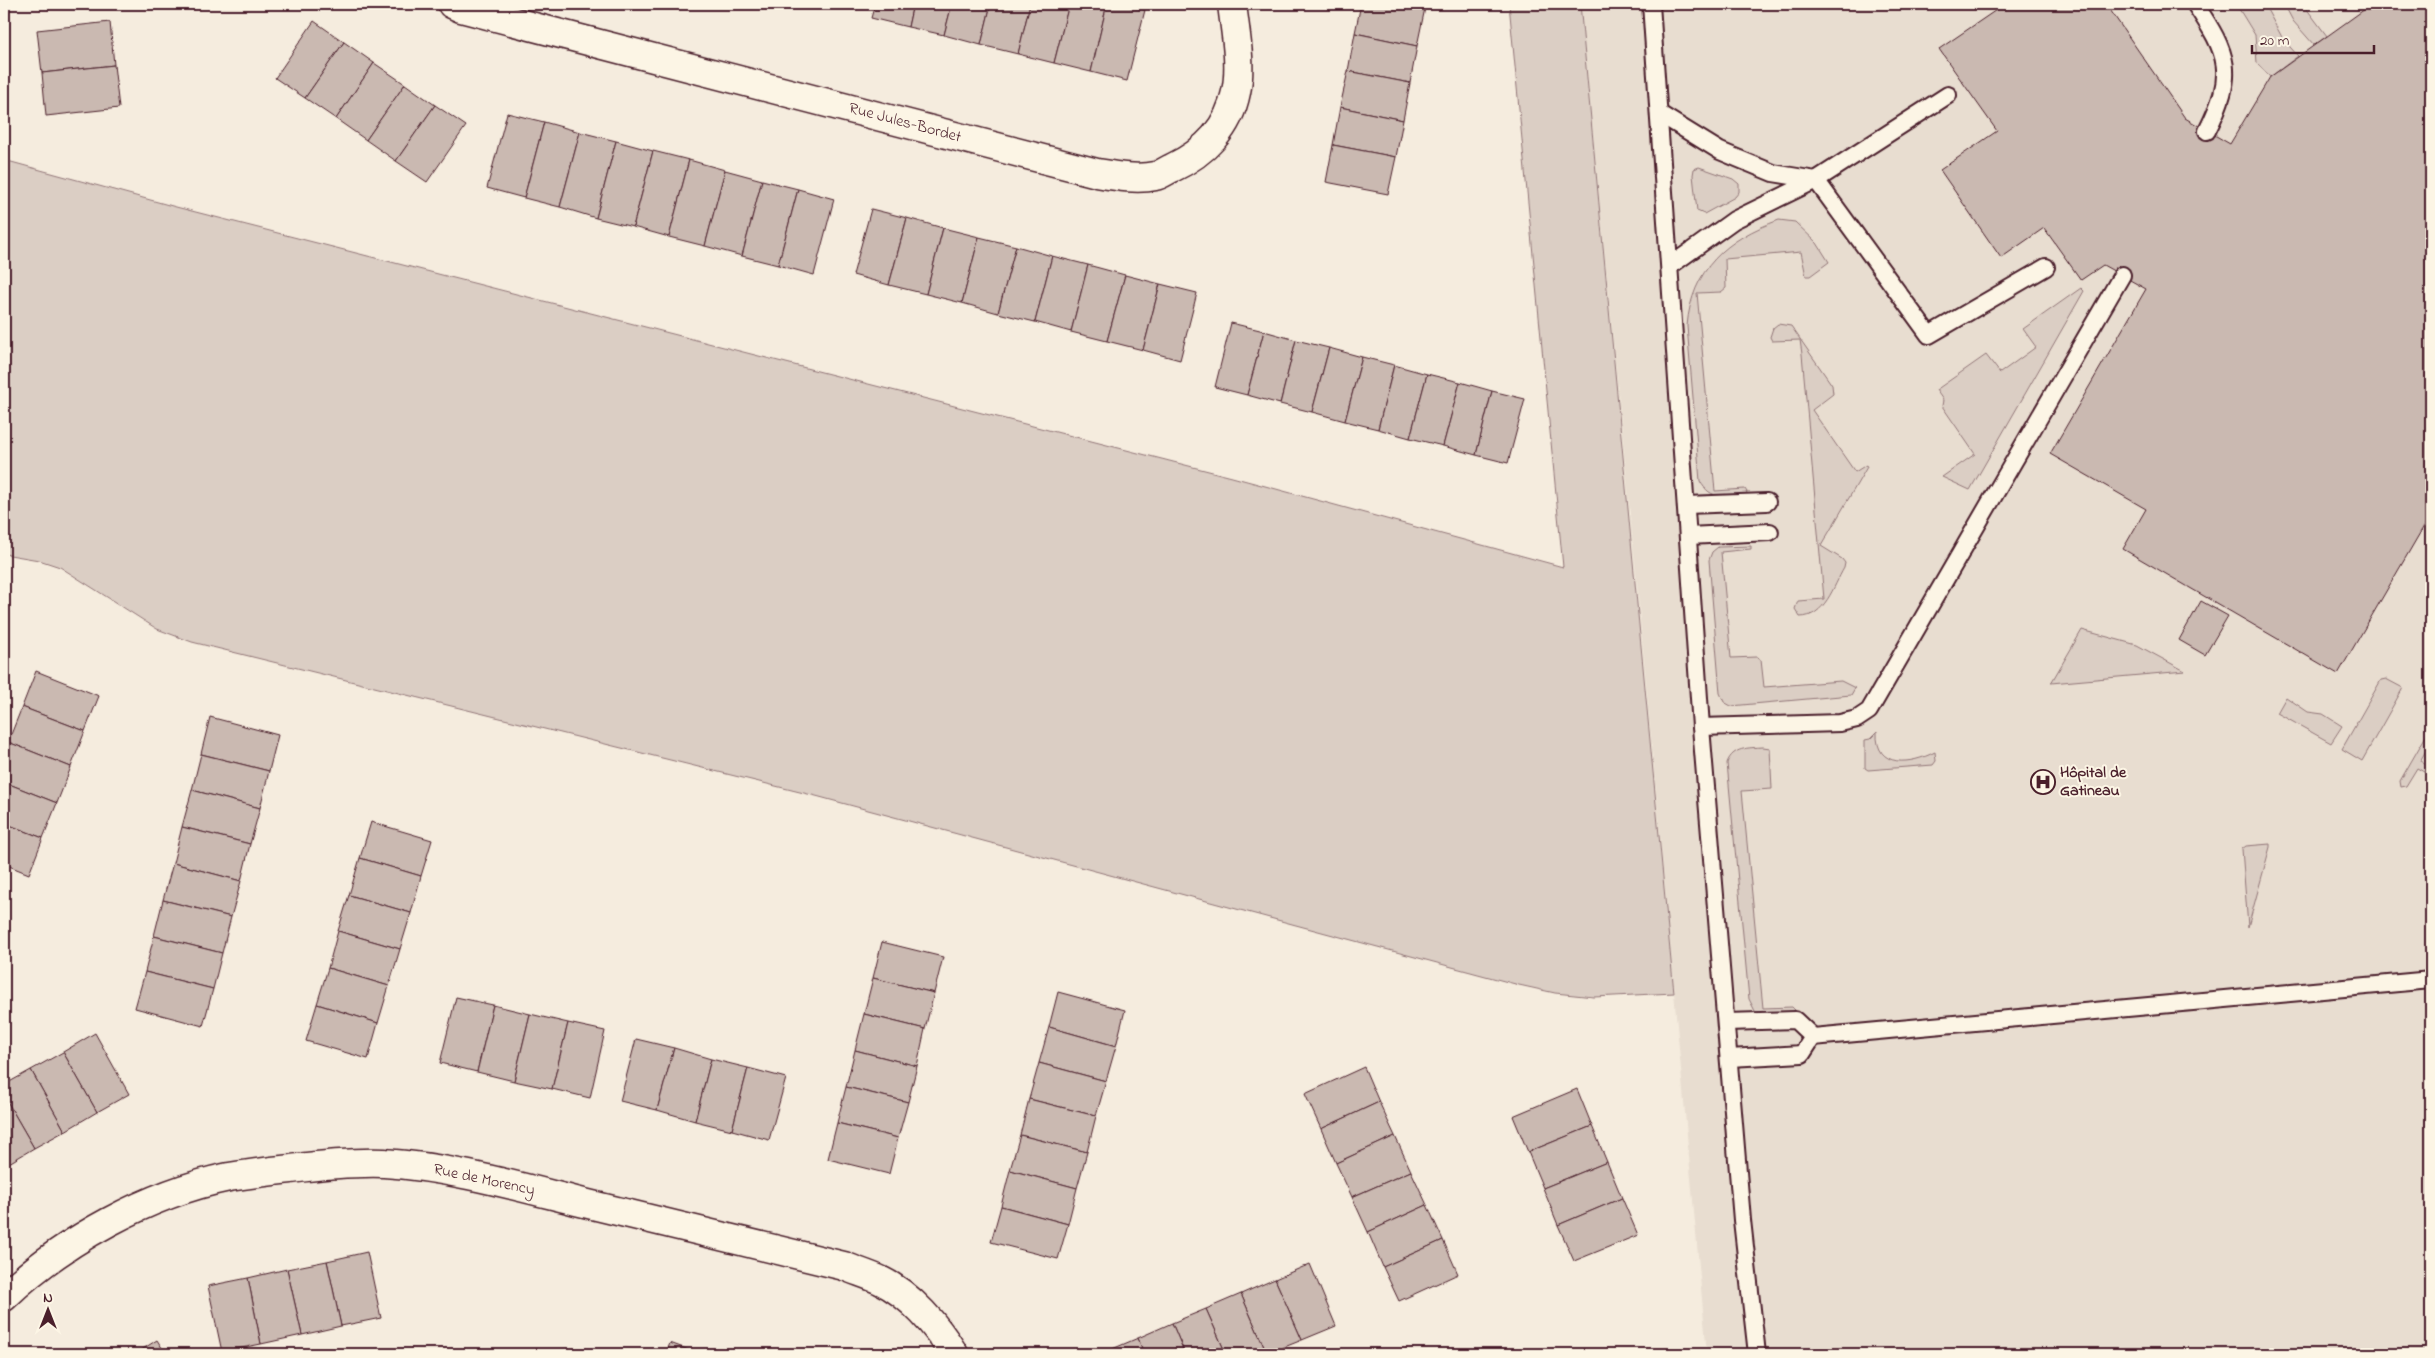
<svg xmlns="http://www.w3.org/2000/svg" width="2435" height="1358" viewBox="0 0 2435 1358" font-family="'Indie Flower',sans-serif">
	<rect width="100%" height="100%" fill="#f5ecde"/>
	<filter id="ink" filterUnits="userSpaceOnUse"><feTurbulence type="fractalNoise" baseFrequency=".02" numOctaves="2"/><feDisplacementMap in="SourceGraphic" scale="10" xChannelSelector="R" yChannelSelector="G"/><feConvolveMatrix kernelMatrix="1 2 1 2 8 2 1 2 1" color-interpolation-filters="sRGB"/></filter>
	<g filter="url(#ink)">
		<polygon fill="#e8ddd0" points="1580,4 2431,4 2431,1354 1707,1354 1637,587"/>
		<g fill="#dbcec4" stroke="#927678">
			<polygon points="1509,4 1580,4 1674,993 1594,997 1555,993 1519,985 816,796 192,642 157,629 60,567 39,560 4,554 4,160 176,207 1232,477 1563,567"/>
			<polygon points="2236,4 2264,4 2283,39 2298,56 2270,77 2257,63 2255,35"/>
			<polygon points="2284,4 2303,4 2327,36 2314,45 2293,21"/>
			<polygon points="1699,167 1733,179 1739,184 1739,192 1735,197 1704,214 1697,211 1693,175 1694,169"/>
			<path d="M1779 220 1795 222 1817 243 1829 262 1810 276H1806L1801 252 1725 259 1726 288 1721 292 1697 293 1715 491 1745 489 1747 492 1746 494C1725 496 1711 501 1700 481L1687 326C1692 269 1726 239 1779 220Z"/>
			<polygon points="2081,288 2084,291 1970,490 1942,477 1975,454 1942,406 1943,400 1936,390 1986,355 2000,373 2036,347 2023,329"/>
			<path d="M1778 324 1791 326 1832 385 1833 394 1812 410 1855 472 1866 465 1867 467 1821 546 1842 559 1845 563 1844 568C1833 587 1825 617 1800 617L1795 609 1798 601 1824 599 1802 354 1800 340 1772 341 1770 337 1773 328Z"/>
			<polygon points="1751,546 1751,549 1721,552 1731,658 1756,657 1761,660 1764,687 1841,681 1855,688 1851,695 1731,706 1724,702 1720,693 1709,560 1712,552 1718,547"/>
			<polygon points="2082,630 2137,645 2185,671 2051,683"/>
			<polygon points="2386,679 2403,688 2362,761 2342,749 2381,680"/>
			<polygon points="2286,697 2308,712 2323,714 2342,726 2331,743 2277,713"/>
			<path d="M1877 732C1875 770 1912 764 1935 752L1936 761 1933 765 1868 770 1865 768V740L1870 739Z"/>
			<polygon points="2431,733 2431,742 2420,761 2431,768 2431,776 2417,768 2406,786 2401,787 2400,781 2427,734"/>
			<path d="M1763 747 1770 748 1772 789 1742 791 1763 1008 1792 1007 1795 1010 1793 1013H1756L1749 999 1727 763C1733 747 1748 748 1763 747Z"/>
			<polygon points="2270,844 2270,847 2248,927 2242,849 2246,846"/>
		</g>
		<g fill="#cab9b1" stroke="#4a1f2b">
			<polygon points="875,4 913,4 908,27 871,18"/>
			<polygon points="913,4 952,4 944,35 908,27"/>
			<polygon points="952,4 991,4 981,45 944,35"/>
			<polygon points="991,4 1030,4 1018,54 981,45"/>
			<polygon points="1030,4 1069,4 1054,63 1018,54"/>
			<polygon points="1069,4 1107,4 1091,72 1054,63"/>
			<polygon points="1107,4 1118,4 1145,10 1127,81 1091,72"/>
			<polygon points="1361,4 1402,4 1425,8 1417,46 1355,33"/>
			<polygon points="2005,4 2106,4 2185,118 2230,144 2270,77 2372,4 2431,4 2431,514 2338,674 2123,549 2146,509 2050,454 2146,289 2103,265 2081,280 2044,228 2001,258 1940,170 1997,131 1939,49"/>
			<polygon points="314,21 344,42 305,98 275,78"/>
			<polygon points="110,22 114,65 42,73 37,30"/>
			<polygon points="1355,33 1417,46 1410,83 1348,71"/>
			<polygon points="344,42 374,63 336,119 305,98"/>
			<polygon points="374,63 405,84 366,140 336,119"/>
			<polygon points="114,65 119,108 46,116 42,73"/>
			<polygon points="1348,71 1410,83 1403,120 1340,107"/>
			<polygon points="405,84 435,105 396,161 366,140"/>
			<polygon points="435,105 466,126 427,182 396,161"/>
			<polygon points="1340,107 1403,120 1396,157 1333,145"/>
			<polygon points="507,113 544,122 524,198 487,188"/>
			<polygon points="544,122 580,132 560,207 524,198"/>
			<polygon points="580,132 616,141 596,218 560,207"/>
			<polygon points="616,141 653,151 633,227 596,218"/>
			<polygon points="1333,145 1396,157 1388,194 1326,182"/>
			<polygon points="653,151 689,160 669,237 633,227"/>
			<polygon points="689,160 725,170 705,246 669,237"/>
			<polygon points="725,170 762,180 742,256 705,246"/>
			<polygon points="762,180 798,189 778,265 742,256"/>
			<polygon points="798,189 834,199 814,275 778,265"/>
			<polygon points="871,209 907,218 889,285 853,275"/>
			<polygon points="907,218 943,228 926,294 889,285"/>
			<polygon points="943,228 979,237 962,303 926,294"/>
			<polygon points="979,237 1016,246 998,313 962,303"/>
			<polygon points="1016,246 1052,256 1035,322 998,313"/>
			<polygon points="1052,256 1088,265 1071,332 1035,322"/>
			<polygon points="1088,265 1125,275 1107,341 1071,332"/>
			<polygon points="1125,275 1160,284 1143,350 1107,341"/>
			<polygon points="1160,284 1197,293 1180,360 1143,350"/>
			<polygon points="1231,323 1264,331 1247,395 1215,387"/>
			<polygon points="1264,331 1296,340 1280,404 1247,395"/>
			<polygon points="1296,340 1329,348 1312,412 1280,404"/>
			<polygon points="1329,348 1362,357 1345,421 1312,412"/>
			<polygon points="1362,357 1394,365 1378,429 1345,421"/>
			<polygon points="1394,365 1427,374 1410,438 1378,429"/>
			<polygon points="1427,374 1460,382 1443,446 1410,438"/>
			<polygon points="1460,382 1492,391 1476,455 1443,446"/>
			<polygon points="1492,391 1525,399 1508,463 1476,455"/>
			<polygon points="2201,601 2228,616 2205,655 2179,640"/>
			<polygon points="36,671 99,696 85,731 22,707"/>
			<polygon points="22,707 85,731 71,767 8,742"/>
			<polygon points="210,717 278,735 269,771 201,754"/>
			<polygon points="8,742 71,767 57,803 4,782 4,754"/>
			<polygon points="201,754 269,771 260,808 192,790"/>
			<polygon points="4,782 57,803 43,838 4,823"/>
			<polygon points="192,790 260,808 250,844 182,827"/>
			<polygon points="371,822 432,840 421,876 360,858"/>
			<polygon points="4,823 43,838 29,874 4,864"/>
			<polygon points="182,827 250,844 241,881 173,863"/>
			<polygon points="360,858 421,876 411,913 349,895"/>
			<polygon points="173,863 241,881 231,917 163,900"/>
			<polygon points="349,895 411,913 400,949 338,931"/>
			<polygon points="163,900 231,917 222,953 154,936"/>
			<polygon points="338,931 400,949 389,986 328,968"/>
			<polygon points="154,936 222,953 213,989 145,972"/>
			<polygon points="882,942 943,957 934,993 873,978"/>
			<polygon points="328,968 389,986 378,1023 317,1004"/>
			<polygon points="145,972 213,989 203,1026 135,1008"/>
			<polygon points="873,978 934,993 925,1029 864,1014"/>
			<polygon points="1058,992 1125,1010 1116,1046 1049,1027"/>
			<polygon points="456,997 493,1005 477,1072 440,1063"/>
			<polygon points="317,1004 378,1023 368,1059 306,1041"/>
			<polygon points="493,1005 530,1014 514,1081 477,1072"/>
			<polygon points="530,1014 568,1023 552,1089 514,1081"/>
			<polygon points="864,1014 925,1029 917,1066 855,1050"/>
			<polygon points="568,1023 605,1031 590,1098 552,1089"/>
			<polygon points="1049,1027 1116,1046 1106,1081 1039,1063"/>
			<polygon points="95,1033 129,1094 97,1112 63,1052"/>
			<polygon points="636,1039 674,1048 657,1110 620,1101"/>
			<polygon points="674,1048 711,1059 695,1121 657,1110"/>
			<polygon points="855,1050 917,1066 908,1102 846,1087"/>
			<polygon points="63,1052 97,1112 65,1131 31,1070"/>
			<polygon points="711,1059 748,1068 732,1130 695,1121"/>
			<polygon points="1039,1063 1106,1081 1096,1116 1029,1099"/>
			<polygon points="1364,1067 1379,1102 1321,1129 1305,1094"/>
			<polygon points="748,1068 786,1078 769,1140 732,1130"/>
			<polygon points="31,1070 65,1131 34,1148 4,1096 4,1085"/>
			<polygon points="846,1087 908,1102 898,1138 837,1123"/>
			<polygon points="1577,1089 1592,1126 1528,1152 1513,1116"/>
			<polygon points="4,1096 34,1148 4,1166"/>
			<polygon points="1029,1099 1096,1116 1087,1152 1020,1135"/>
			<polygon points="1379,1102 1395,1136 1336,1163 1321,1129"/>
			<polygon points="837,1123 898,1138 889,1174 828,1159"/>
			<polygon points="1592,1126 1607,1162 1543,1188 1528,1152"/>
			<polygon points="1020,1135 1087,1152 1077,1188 1010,1170"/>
			<polygon points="1395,1136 1411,1171 1352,1197 1336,1163"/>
			<polygon points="1607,1162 1622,1198 1558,1225 1543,1188"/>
			<polygon points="1010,1170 1077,1188 1068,1224 1001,1206"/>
			<polygon points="1411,1171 1427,1205 1368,1232 1352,1197"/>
			<polygon points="1622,1198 1638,1235 1574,1261 1558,1225"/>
			<polygon points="1427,1205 1443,1240 1383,1267 1368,1232"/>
			<polygon points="1001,1206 1068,1224 1058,1259 991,1242"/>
			<polygon points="1443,1240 1458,1274 1399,1301 1383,1267"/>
			<polygon points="367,1252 381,1318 341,1326 327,1261"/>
			<polygon points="327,1261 341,1326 302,1335 287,1269"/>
			<polygon points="1310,1264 1336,1326 1302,1340 1275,1279"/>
			<polygon points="287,1269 302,1335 261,1344 248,1278"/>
			<polygon points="248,1278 261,1344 222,1352 208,1286"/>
			<polygon points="1275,1279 1302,1340 1267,1354 1241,1294"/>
			<polygon points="1241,1294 1267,1354 1226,1354 1206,1309"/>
			<polygon points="1206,1309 1226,1354 1185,1354 1172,1323"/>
			<polygon points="1172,1323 1185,1354 1144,1354 1138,1338"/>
			<polygon points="1138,1338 1144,1354 1103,1354 1103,1353"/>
			<polygon points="157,1340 166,1354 135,1354"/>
			<polygon points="670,1343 700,1354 666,1354"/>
		</g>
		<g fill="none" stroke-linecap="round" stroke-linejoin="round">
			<defs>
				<g id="service">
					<polyline points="1651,4 1701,727 1742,1220 1757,1354"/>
					<path d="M2195 4C2229 55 2236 73 2207 131"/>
					<polyline points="1660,114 1720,151 1773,173 1816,180 1948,95"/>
					<polyline points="1670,266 1734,220 1816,180 1929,335 2046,267"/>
					<polyline points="1686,505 1767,502"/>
					<polyline points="1688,536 1770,532"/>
					<polyline points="1701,727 1840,723 1857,719 1869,711 2122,275"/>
					<polyline points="1726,1022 1795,1020 1813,1037 2431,980"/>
					<polyline points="1729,1058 1802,1054 1813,1037"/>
				</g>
				<g id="minor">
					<path d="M452 4 461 8 1097 173C1115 176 1137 180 1155 176 1161 175 1167 170 1172 168 1204 153 1229 128 1236 92 1242 64 1235 31 1232 4"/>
					<path d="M4 1297C62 1241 150 1193 229 1177 249 1174 270 1171 291 1169 322 1165 352 1162 384 1163 450 1167 516 1186 580 1202 668 1223 756 1245 844 1266 856 1271 869 1275 880 1280 911 1295 937 1326 954 1354"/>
				</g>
			</defs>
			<use href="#service" stroke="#4a1f2b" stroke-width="20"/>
			<use href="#minor" stroke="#4a1f2b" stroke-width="31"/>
			<use href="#service" stroke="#fcf5e5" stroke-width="16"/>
			<use href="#minor" stroke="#fcf5e5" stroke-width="28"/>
		</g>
	</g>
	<defs>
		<symbol id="hospital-ring" viewBox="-11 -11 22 22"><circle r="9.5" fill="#fcf5e5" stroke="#4a1f2b" stroke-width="1.5"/><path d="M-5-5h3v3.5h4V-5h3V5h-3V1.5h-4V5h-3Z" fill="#4a1f2b"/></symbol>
	</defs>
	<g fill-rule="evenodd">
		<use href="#hospital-ring" x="2029" y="768" width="28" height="28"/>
	</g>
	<g text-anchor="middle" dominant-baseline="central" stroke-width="4" stroke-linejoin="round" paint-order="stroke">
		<g font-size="16" fill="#4a1f2b" stroke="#fcf5e5">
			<text transform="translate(905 123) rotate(15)">Rue Jules-Bordet</text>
			<text transform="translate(484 1180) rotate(12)">Rue de Morency</text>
		</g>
		<g font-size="16" font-weight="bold" fill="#4a1f2b" stroke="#fcf5e5" text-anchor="start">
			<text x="2060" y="773">Hôpital de<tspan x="2060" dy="18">Gatineau</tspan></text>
		</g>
	</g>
	<rect width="2435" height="1358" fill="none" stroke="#fcf5e5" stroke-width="20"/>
	<rect x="10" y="10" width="2415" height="1338" fill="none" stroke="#4a1f2b" stroke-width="2" filter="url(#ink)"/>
	<g transform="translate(48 1310)" stroke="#fcf5e5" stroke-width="4" paint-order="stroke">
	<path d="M0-4L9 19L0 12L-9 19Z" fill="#4a1f2b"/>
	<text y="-8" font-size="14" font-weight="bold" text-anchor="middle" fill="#4a1f2b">N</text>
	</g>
	<path d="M2252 45v8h122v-8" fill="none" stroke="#4a1f2b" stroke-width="2.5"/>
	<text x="2260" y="45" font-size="15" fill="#4a1f2b" stroke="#fcf5e5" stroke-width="4" paint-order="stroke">20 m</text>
</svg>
